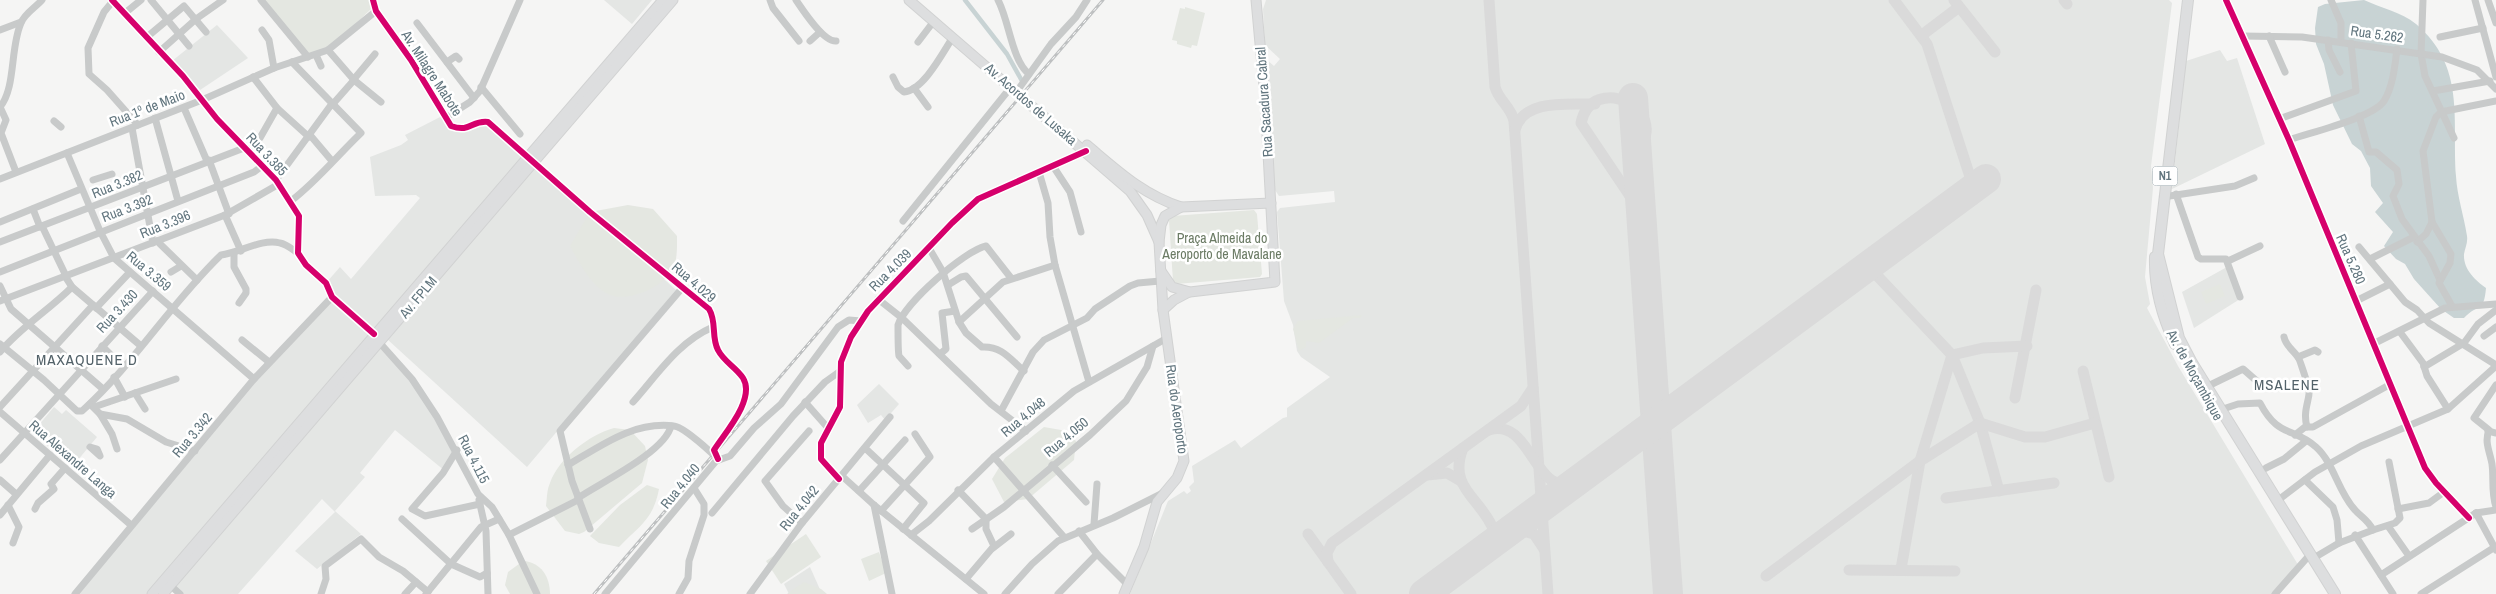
<svg xmlns="http://www.w3.org/2000/svg" width="2496" height="594" viewBox="0 0 2496 594" font-family="'Archivo Narrow',sans-serif">
	<rect width="100%" height="100%" fill="#f5f5f4"/>
	<g fill="#e4e6e4">
		<polygon points="604,0 652,0 632,24"/>
		<polygon points="1266,0 2169,0 2172,3 2151,166 2153,188 2145,277 2150,304 2147,308 2178,366 2300,568 2277,594 1130,594 1168,501 1184,491 1187,494 1191,491 1189,487 1194,482 1192,466 1235,440 1241,448 1283,418 1287,417 1287,408 1330,377 1301,357 1297,351 1293,325 1284,301 1277,212 1280,208 1335,202 1334,191 1279,196 1271,184 1266,59 1274,66 1280,59 1265,45 1263,9"/>
		<polygon points="217,25 248,58 200,90 172,61"/>
		<polygon points="2220,50 2227,61 2237,58 2265,144 2172,189 2186,61"/>
		<polygon points="444,115 459,129 483,122 538,165 676,290 527,467 387,339 382,345 405,372 457,450 445,471 395,430 360,473 365,477 335,511 361,534 317,569 295,551 335,512 322,499 238,594 180,594 164,580 152,594 75,594 217,424 332,297 326,283 340,267 351,279 420,198 416,195 375,196 370,157 401,145 408,140 405,135"/>
		<polygon points="2227,267 2240,299 2194,328 2182,292"/>
		<polygon points="879,384 899,404 885,420 881,415 868,423 857,405"/>
		<polygon points="54,407 62,414 66,410 97,437 77,461 68,464 35,435 41,428 38,426"/>
		<polygon points="810,567 822,594 789,594 784,584"/>
	</g>
	<g fill="#e4e7e1">
		<path d="M263 0H369L372 8C357 22 328 55 306 53Z"/>
		<polygon points="1185,7 1205,13 1197,46 1192,45 1191,48 1177,44 1177,41 1172,40 1180,8 1185,9"/>
		<path d="M628 205 653 209 677 236C677 248 678 263 670 273 659 289 626 303 608 294 591 286 579 262 570 246L590 212Z"/>
		<polygon points="1254,210 1257,214 1262,274 1260,277 1176,284 1173,281 1169,220 1172,216"/>
		<polygon points="2220,284 2225,296 2206,304 2201,292"/>
		<polygon points="1362,315 1360,318 1353,318 1319,343 1306,341 1306,347 1299,351 1293,329 1298,321"/>
		<polygon points="1044,427 1061,430 1076,441 1074,460 1028,499 1004,502 992,479 1005,458"/>
		<path d="M614 428 630 430 645 446 648 460 642 483 584 532 579 534 565 531 546 506C547 498 547 489 550 483 559 458 589 435 614 428Z"/>
		<path d="M647 485 659 489C653 520 640 525 619 547L599 543 590 536 620 505Z"/>
		<polygon points="806,534 821,557 781,584 766,561"/>
		<polygon points="879,552 886,573 869,581 861,559"/>
		<path d="M523 561C541 562 550 577 550 594H510L505 585 508 572Z"/>
		<polygon points="804,582 821,589 827,594 787,594"/>
	</g>
	<path fill="#c8d3d4" d="M2364 0C2381 8 2401 12 2416 24 2466 67 2452 119 2456 176 2457 196 2464 216 2467 236 2468 243 2465 248 2464 254 2463 269 2475 280 2486 288 2484 313 2478 303 2464 318H2454L2441 309 2414 279 2405 264 2396 259 2384 246 2393 232 2375 212 2383 203 2371 186 2370 168 2361 151 2352 144 2333 105 2324 64 2316 44 2315 28 2318 7 2325 4Z"/>
	<g fill="none" stroke-linecap="round" stroke-linejoin="round">
		<polyline stroke="#c8d3d4" stroke-width="4.5" points="965,0 1007,54 1022,81 1024,81"/>
		<g stroke="#dadada" stroke-width="11">
			<path d="M1489 0 1495 87C1499 101 1511 107 1514 121L1548 594"/>
			<polyline points="1894,0 1927,44 1974,189"/>
			<polyline points="1954,0 1995,52"/>
			<polyline points="2064,0 2067,4"/>
			<polyline points="1922,35 1959,7"/>
			<path d="M1515 130C1523 98 1570 105 1595 104"/>
			<path d="M1637 151C1673 109 1592 71 1581 123L1634 202 1642 220"/>
			<polyline points="1869,267 1952,355 1980,423 1999,491"/>
			<polyline points="2083,371 2109,477"/>
			<polyline points="2015,398 2036,290"/>
			<path d="M1489 430C1532 416 1535 503 1577 481"/>
			<path d="M1463 448C1447 489 1482 498 1494 531L1491 542 1479 554"/>
			<polyline points="1427,475 1447,473 1461,481"/>
			<polyline points="1946,498 2054,483"/>
			<polyline points="1544,515 1549,505 1558,495"/>
			<polyline points="1504,526 1534,534 1544,549"/>
			<polyline points="1506,526 1524,520"/>
			<polyline points="1308,534 1351,594"/>
			<polyline points="1328,562 1327,553 1332,543 1521,406 1533,388"/>
			<polyline points="1901,569 1920,461 1952,355 1983,348 2027,346"/>
			<polyline points="1849,570 1955,571"/>
			<polyline points="1766,576 1920,461 1980,423 2025,437 2045,437 2095,423"/>
		</g>
		<g stroke="#dadada" stroke-width="30">
			<polyline points="1633,98 1668,594"/>
			<polyline points="1424,594 1986,179"/>
		</g>
		<defs>
			<g id="major">
				<polyline points="909,0 1130,191 1147,215 1159,242"/>
				<path d="M1087 145C1118 171 1142 194 1181 207"/>
				<polyline points="1161,271 1172,287 1190,292 1275,282 1265,98 1256,0"/>
				<polyline points="1163,310 1174,300 1189,292"/>
				<polyline points="152,594 663,0"/>
				<polyline points="163,594 673,0"/>
				<polyline points="1124,594 1144,547 1157,502 1177,478 1184,461 1163,310 1159,242 1161,225 1165,216 1181,207 1271,203"/>
			</g>
			<g id="highway">
				<polyline points="2188,0 2158,254 2179,338 2192,363 2335,594"/>
				<path d="M2155 257C2154 288 2162 316 2175 344"/>
			</g>
		</defs>
		<use href="#major" stroke="#d1d2d2" stroke-width="11"/>
		<use href="#highway" stroke="#d1d2d2" stroke-width="12"/>
		<g stroke="#c8caca" stroke-width="7">
			<polyline points="112,0 183,76 217,119 276,180 299,216 298,253 306,265 326,283 332,297 374,334"/>
			<polyline points="151,0 189,46"/>
			<polyline points="261,0 308,57"/>
			<path d="M373 0 376 11 411 60 451 126C471 133 471 120 488 122L590 212 709 309C717 322 711 337 718 350 724 362 736 367 743 378 756 399 724 434 714 450L718 459"/>
			<polyline points="770,0 773,8 799,41"/>
			<path d="M796 0C804 12 824 42 836 41"/>
			<path d="M998 0C1009 20 1012 61 1029 74"/>
			<polyline points="2226,0 2289,140 2425,468 2436,483 2469,518"/>
			<polyline points="2331,0 2341,23 2341,42"/>
			<polyline points="2423,0 2421,54 2425,76 2454,138"/>
			<polyline points="2475,0 2496,77"/>
			<polyline points="2488,0 2496,23"/>
			<polyline points="113,1 104,12 88,48 89,74 107,90 138,125"/>
			<polyline points="125,13 141,0"/>
			<polyline points="417,23 474,98"/>
			<polyline points="0,30 21,22"/>
			<polyline points="262,30 269,40 274,68"/>
			<polyline points="2243,36 2302,37 2442,57 2477,70 2496,89"/>
			<polyline points="2269,36 2285,72"/>
			<polyline points="147,37 184,6 206,32"/>
			<polyline points="2440,37 2483,28"/>
			<polyline points="2328,40 2329,50 2340,72"/>
			<polyline points="810,41 820,32"/>
			<polyline points="918,42 934,21"/>
			<polyline points="328,50 354,80 381,102"/>
			<polyline points="159,52 196,19 223,0"/>
			<polyline points="316,55 321,66"/>
			<polyline points="447,62 456,56 459,59"/>
			<polyline points="253,77 277,108 309,137"/>
			<path d="M893 77 898 87 904 92C924 90 943 52 953 37"/>
			<polyline points="354,79 375,54"/>
			<polyline points="481,87 520,134"/>
			<polyline points="1020,87 1051,44 1076,17 1087,0"/>
			<polyline points="914,88 928,107"/>
			<polyline points="2433,91 2490,81"/>
			<polyline points="332,105 354,80"/>
			<polyline points="184,108 207,161"/>
			<polyline points="2359,116 2369,152 2376,152 2397,170 2399,184 2393,196 2402,219 2429,256 2440,280"/>
			<polyline points="155,118 178,201"/>
			<polyline points="445,118 470,102 480,91 520,0"/>
			<polyline points="2279,119 2356,91 2351,43"/>
			<polyline points="54,121 61,127"/>
			<polyline points="132,128 153,243"/>
			<polyline points="310,135 332,161"/>
			<path d="M2289 140C2308 133 2373 118 2384 101 2393 87 2395 65 2397 49"/>
			<polyline points="247,151 260,138 277,108"/>
			<polyline points="67,153 100,231 114,258 254,379"/>
			<polyline points="209,160 229,214"/>
			<polyline points="1053,166 1070,192 1081,232"/>
			<path d="M16 172 1 133 6 120 0 107C16 88 10 47 21 23 24 14 36 7 42 0"/>
			<polyline points="1039,172 1048,203 1050,237 1055,265 1089,382"/>
			<polyline points="0,179 202,100 274,68 328,50 376,11"/>
			<polyline points="93,180 112,174"/>
			<polyline points="276,180 331,105"/>
			<polyline points="2176,194 2198,257 2201,259 2226,259 2240,297"/>
			<polyline points="2163,197 2235,186 2254,178"/>
			<path d="M291 201C317 181 337 156 361 133L292 62"/>
			<polyline points="33,209 40,227"/>
			<polyline points="225,215 241,251"/>
			<polyline points="903,221 1011,87"/>
			<polyline points="0,222 81,189"/>
			<polyline points="42,226 66,276"/>
			<polyline points="157,241 197,280"/>
			<polyline points="0,242 244,148"/>
			<polyline points="2417,242 2426,234 2432,222"/>
			<polyline points="2359,247 2390,284"/>
			<path d="M929 248 943 272 959 322 966 333 982 347C1002 346 1010 359 1024 371"/>
			<polyline points="234,254 234,267 246,289 246,293 239,303"/>
			<polyline points="2370,259 2414,237"/>
			<polyline points="2228,261 2260,246"/>
			<polyline points="0,272 254,172 262,166"/>
			<polyline points="171,272 181,266"/>
			<polyline points="65,276 72,287 141,346"/>
			<polyline points="948,285 961,277 966,276 1017,337"/>
			<polyline points="0,286 11,309 103,389"/>
			<polyline points="878,299 902,318 991,404 1026,431"/>
			<polyline points="0,301 225,215 279,184"/>
			<polyline points="2356,301 2390,284 2405,302 2417,310 2429,323 2496,365"/>
			<polyline points="2452,306 2439,283 2450,263 2451,254 2432,222 2423,151 2436,117 2441,112 2496,101"/>
			<polyline points="96,308 130,272"/>
			<polyline points="959,322 1003,282 1055,265"/>
			<polyline points="2400,332 2423,363 2427,376 2448,409"/>
			<polyline points="2484,336 2496,327"/>
			<path d="M2284 337C2286 347 2295 351 2299 359 2300 360 2308 386 2309 388 2311 398 2302 410 2307 427"/>
			<polyline points="242,340 269,362"/>
			<polyline points="379,342 412,379 437,417 478,494 492,507 509,535 537,594"/>
			<path d="M0 344 44 380 77 411H82C134 364 171 303 221 255 239 253 262 238 280 243 286 244 292 249 298 253"/>
			<polyline points="2373,344 2445,308 2496,304"/>
			<polyline points="102,346 110,354"/>
			<path d="M0 352C21 327 49 310 72 287"/>
			<polyline points="940,354 946,349 942,313 955,311"/>
			<polyline points="2298,357 2315,350 2318,352"/>
			<path d="M908 366 899 356C898 352 898 328 898 325 905 303 964 251 986 246L1011 278"/>
			<polyline points="2424,367 2464,343 2478,324 2496,310"/>
			<polyline points="114,377 125,397"/>
			<path d="M2496 385 2474 418 2489 430C2484 442 2490 452 2492 464 2494 479 2491 492 2496 507"/>
			<polyline points="2206,387 2243,369 2259,383"/>
			<polyline points="135,393 145,409"/>
			<path d="M633 402C658 374 678 342 713 327"/>
			<polyline points="805,402 828,428"/>
			<polyline points="90,404 100,414 127,419 166,442 195,451"/>
			<polyline points="0,407 93,305"/>
			<polyline points="94,407 176,379"/>
			<path d="M2220 410 2238 404 2260 403C2278 438 2294 427 2316 447 2334 463 2338 492 2355 510 2361 517 2368 520 2373 530L2339 543 2312 559"/>
			<polyline points="1001,411 1033,352 1044,340 1087,318 1095,309 1130,286 1138,283 1160,281"/>
			<polyline points="0,412 131,525"/>
			<polyline points="100,414 112,434 117,449"/>
			<polyline points="2488,431 2496,433"/>
			<polyline points="2295,435 2305,427 2313,427 2389,385"/>
			<polygon points="90,447 97,449 100,456"/>
			<polyline points="865,448 924,503 903,529"/>
			<polyline points="457,450 443,473 412,509 425,516 480,504"/>
			<polyline points="994,457 1064,537"/>
			<polyline points="0,460 153,291"/>
			<path d="M568 465C602 445 634 421 674 426 684 427 706 448 714 455"/>
			<polyline points="1052,465 1086,502"/>
			<polyline points="2266,468 2284,459 2306,441"/>
			<polyline points="842,476 874,505 984,594"/>
			<polyline points="839,479 821,459 821,443 840,407 841,362 851,337 868,311 952,223 978,199 1086,151"/>
			<polyline points="0,480 16,494"/>
			<polyline points="2305,480 2333,507 2337,520 2339,543"/>
			<polyline points="958,490 986,519 986,529 994,546 966,579"/>
			<polyline points="859,491 905,440"/>
			<path d="M578 498C600 483 665 452 671 426"/>
			<polyline points="479,500 486,531 488,594"/>
			<polyline points="2277,501 2315,472 2361,446 2448,409 2496,366"/>
			<polyline points="8,505 19,527 13,543"/>
			<polyline points="874,505 892,594"/>
			<polyline points="35,509 38,503 54,489 51,484 65,468"/>
			<polyline points="2398,509 2429,503 2444,492"/>
			<polyline points="881,511 930,457 915,434"/>
			<polyline points="712,513 793,416 825,382 839,372"/>
			<polyline points="2476,513 2496,550"/>
			<polyline points="2476,513 2496,510"/>
			<polyline points="0,515 50,455"/>
			<polyline points="402,519 451,564 480,577 487,573"/>
			<polyline points="802,523 783,506 765,481 809,431"/>
			<polyline points="1094,524 1097,484"/>
			<polyline points="2388,526 2409,556"/>
			<polyline points="590,529 572,481 560,431 683,287"/>
			<polyline points="972,529 1004,507 1090,435 1126,401 1147,367 1153,346"/>
			<polyline points="2373,530 2395,523 2400,518 2389,462"/>
			<polyline points="1079,531 1097,554 1128,585"/>
			<polyline points="509,535 578,500"/>
			<polyline points="911,535 929,521 994,457 1074,391 1167,338"/>
			<polyline points="2355,535 2393,594"/>
			<polyline points="993,548 1011,534"/>
			<polyline points="2381,575 2476,513"/>
			<polyline points="170,585 180,594"/>
			<polyline points="75,594 254,379 332,297"/>
			<polyline points="321,594 326,579 325,566 361,539 379,557 403,571 428,592"/>
			<polyline points="405,594 416,582"/>
			<polyline points="426,594 481,527 499,519"/>
			<polyline points="605,594 716,461 730,456 754,428 781,404 838,327 849,320 861,321"/>
			<polyline points="679,594 688,578 689,561 704,515 704,504 694,488"/>
			<polyline points="750,594 802,523 890,417"/>
			<polyline points="1005,594 1032,564 1058,541 1113,518 1163,493"/>
			<polyline points="1058,594 1097,554"/>
			<polyline points="2275,594 2306,559"/>
			<polyline points="2421,594 2495,547"/>
		</g>
		<use href="#major" stroke="#dddedf" stroke-width="9"/>
		<use href="#highway" stroke="#dddedf" stroke-width="10"/>
		<defs>
			<polyline id="rail" points="594,594 1103,0"/>
		</defs>
		<use href="#rail" stroke="#bec0c1" stroke-width="3"/>
		<use href="#rail" stroke="#fff" stroke-width="1" stroke-dasharray="4" stroke-linecap="butt"/>
		<defs>
			<g id="cycleway">
				<polyline points="112,0 183,76 217,119 276,180 299,216 298,253 306,265 326,283 332,297 374,334"/>
				<path d="M373 0 376 11 411 60 451 126C471 133 471 120 488 122L590 212 709 309C717 322 711 337 718 350 724 362 736 367 743 378 756 399 724 434 714 450L718 459"/>
				<polyline points="2226,0 2289,140 2425,468 2436,483 2469,518"/>
				<polyline points="839,479 821,459 821,443 840,407 841,362 851,337 868,311 952,223 978,199 1086,151"/>
			</g>
		</defs>
		<use href="#cycleway" stroke="#fff" stroke-width="9"/>
		<use href="#cycleway" stroke="#d6006c" stroke-width="6"/>
	</g>
	<g text-anchor="middle" dominant-baseline="central" stroke-width="5" stroke-linejoin="round" paint-order="stroke">
		<rect fill="#fff" stroke="#909ea5" stroke-width="1" x="2152.5" y="166.5" width="25" height="19" rx="4"/>
		<g font-size="12" font-weight="bold" fill="#61757e">
			<text x="2165" y="176">N1</text>
		</g>
		<g font-size="14" fill="#61757e" stroke="#fff">
			<text transform="translate(2377 34) rotate(8)">Rua 5.262</text>
			<text transform="translate(432 73) rotate(57)">Av. Milagre Mabote</text>
			<text transform="translate(1264 102) rotate(-94)">Rua Sacadura Cabral</text>
			<text transform="translate(1031 104) rotate(41)">Av. Acordos de Lusaka</text>
			<text transform="translate(147 108) rotate(-21)">Rua 1º de Maio</text>
			<text transform="translate(267 154) rotate(47)">Rua 3.385</text>
			<text transform="translate(117 184) rotate(-22)">Rua 3.382</text>
			<text transform="translate(127 208) rotate(-21)">Rua 3.392</text>
			<text transform="translate(165 224) rotate(-22)">Rua 3.396</text>
			<text transform="translate(2351 259) rotate(66)">Rua 5.280</text>
			<text transform="translate(890 270) rotate(-45)">Rua 4.039</text>
			<text transform="translate(149 271) rotate(40)">Rua 3.359</text>
			<text transform="translate(694 282) rotate(41)">Rua 4.029</text>
			<text transform="translate(418 297) rotate(-50)">Av. FPLM</text>
			<text transform="translate(117 311) rotate(-47)">Rua 3.430</text>
			<text transform="translate(2195 375) rotate(61)">Av. de Moçambique</text>
			<text transform="translate(1177 409) rotate(82)">Rua do Aeroporto</text>
			<text transform="translate(1023 417) rotate(-40)">Rua 4.048</text>
			<text transform="translate(192 435) rotate(-50)">Rua 3.342</text>
			<text transform="translate(1066 437) rotate(-40)">Rua 4.050</text>
			<text transform="translate(73 459) rotate(41)">Rua Alexandre Langa</text>
			<text transform="translate(474 459) rotate(63)">Rua 4.115</text>
			<text transform="translate(680 486) rotate(-51)">Rua 4.040</text>
			<text transform="translate(799 508) rotate(-51)">Rua 4.042</text>
		</g>
		<g font-size="14" fill="#6b7b64" stroke="#fff">
			<text x="1222" y="238">Praça Almeida do<tspan x="1222" dy="16">Aeroporto de Mavalane</tspan></text>
		</g>
		<g font-size="15" letter-spacing="1" fill="#536269" stroke="#fff">
			<text x="87" y="359">MAXAQUENE D</text>
			<text x="2287" y="384">MSALENE</text>
		</g>
	</g>
</svg>
